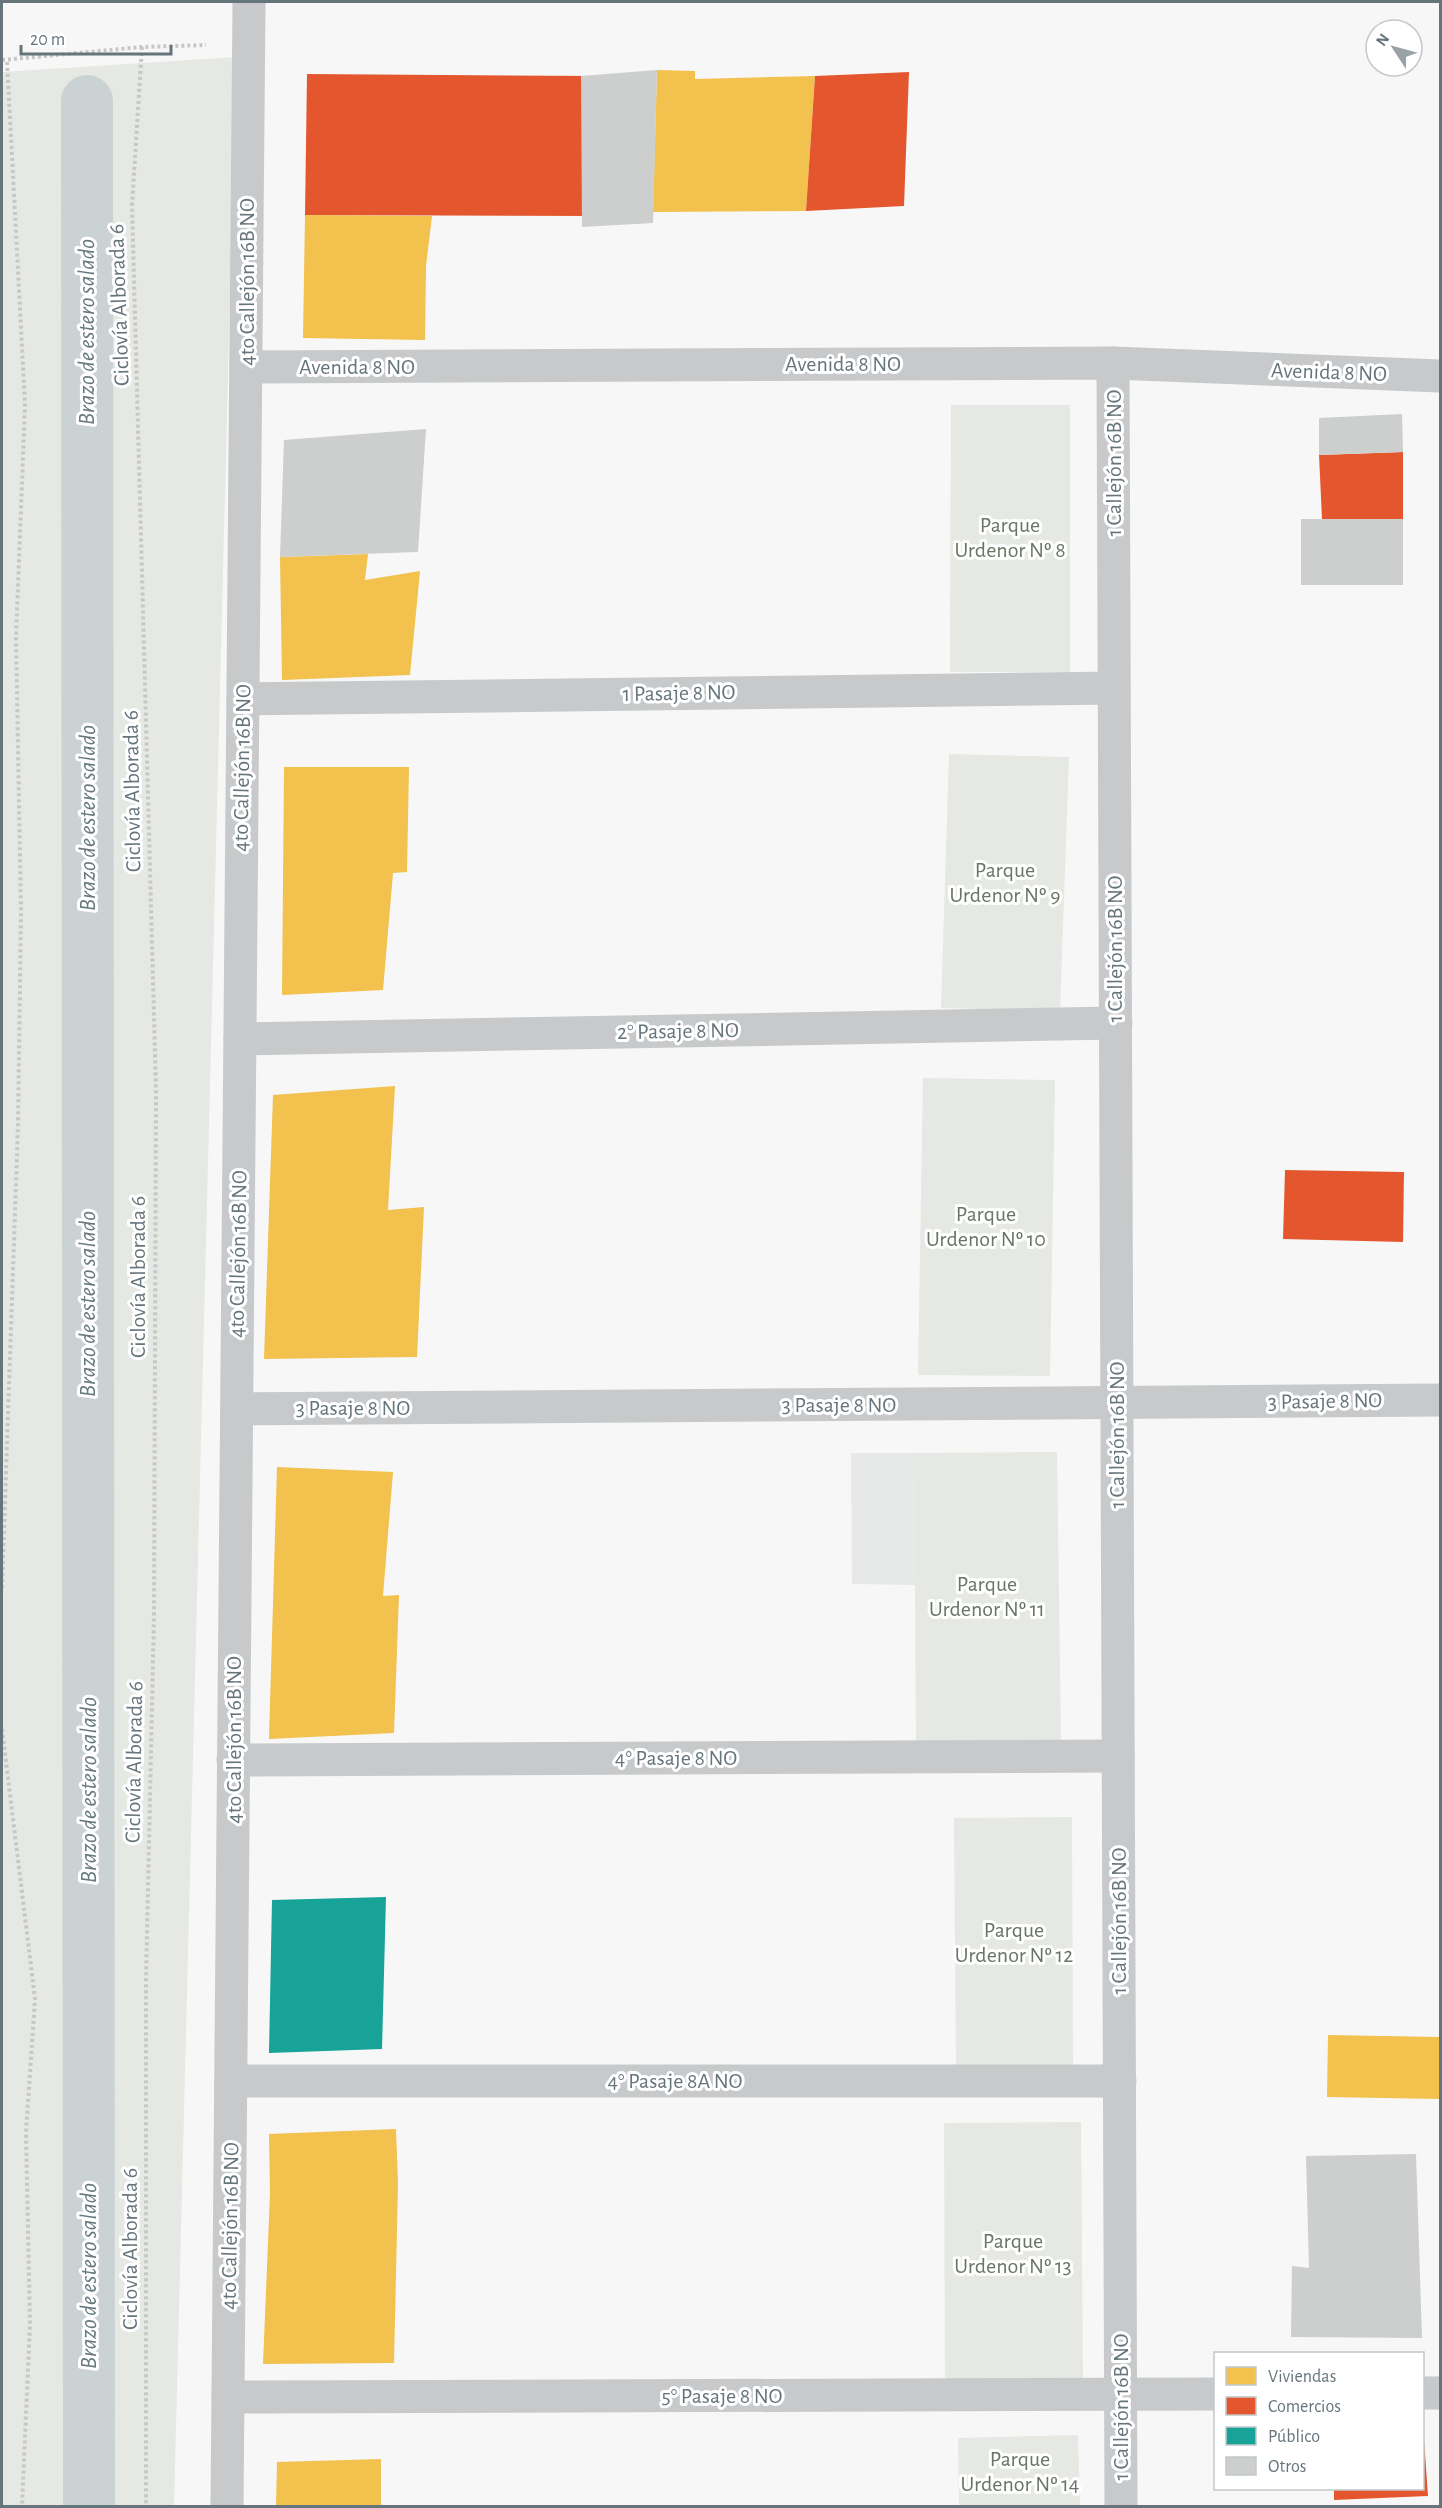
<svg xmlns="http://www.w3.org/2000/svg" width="1442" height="2508" viewBox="0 0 1442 2508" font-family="'Alegreya Sans',sans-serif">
	<rect width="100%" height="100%" fill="#f7f7f7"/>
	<polygon fill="#e7e8e8" points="851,1453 914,1453 915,1585 852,1584"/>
	<g fill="#e6e8e4">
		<polygon points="236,57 174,2506 2,2506 2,72"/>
		<polygon points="951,405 1070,405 1070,672 950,672"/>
		<polygon points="949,754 1069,757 1060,1011 941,1008"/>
		<polygon points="923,1078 1055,1080 1050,1376 918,1375"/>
		<polygon points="1057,1452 1061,1741 916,1743 914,1453"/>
		<polygon points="1072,1817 1073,2067 956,2069 954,1818"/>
		<polygon points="1081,2122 1083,2384 945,2386 944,2123"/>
		<polygon points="1078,2435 1080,2506 959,2506 958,2438"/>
	</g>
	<g fill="#f2c14e">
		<polygon points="657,70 695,71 695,79 815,76 806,211 653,212"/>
		<polygon points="305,215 432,216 426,266 425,340 303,338"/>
		<polygon points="368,554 365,580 420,571 410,675 282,680 280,557"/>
		<polygon points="284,767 409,767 407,872 393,873 383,990 282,995"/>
		<polygon points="395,1086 388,1210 424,1207 417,1357 264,1359 273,1095"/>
		<polygon points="277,1467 393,1472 383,1596 399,1595 394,1733 269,1739"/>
		<polygon points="1328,2035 1440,2037 1440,2099 1327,2097"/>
		<polygon points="396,2129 398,2184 394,2363 263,2364 270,2193 269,2134"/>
		<polygon points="381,2459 381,2506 276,2506 277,2462"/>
	</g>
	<g fill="#e4572e">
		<polygon points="909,72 904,206 806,211 815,76"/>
		<polygon points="307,74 593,76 595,216 305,215"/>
		<polygon points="1403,452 1403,519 1322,519 1319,455"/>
		<polygon points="1285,1170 1404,1172 1403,1242 1283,1239"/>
		<polygon points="1422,2410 1428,2496 1334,2500 1334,2488 1422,2488"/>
	</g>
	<polygon fill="#17a398" points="386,1897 382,2049 269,2053 272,1900"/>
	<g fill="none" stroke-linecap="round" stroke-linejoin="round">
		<polyline stroke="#cad2d4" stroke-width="52" points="87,101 89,2506"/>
	</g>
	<g fill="#cdcece">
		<polygon points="657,70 653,223 582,227 581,76"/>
		<polygon points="1402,414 1403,452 1319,455 1319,418"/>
		<polygon points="426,429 418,552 280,557 284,440"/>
		<rect x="1301" y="519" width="102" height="66"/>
		<polygon points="1416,2154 1422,2338 1291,2337 1292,2266 1309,2268 1306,2156"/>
	</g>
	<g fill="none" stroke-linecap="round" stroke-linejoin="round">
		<g stroke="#c7c7c7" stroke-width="4" stroke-dasharray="3 3" stroke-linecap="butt">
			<polyline points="142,47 132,205 156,1091 154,1615 146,1979 146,2506"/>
			<polyline points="2,60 142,47 206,45"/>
			<polyline points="2,1588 18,1126 21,913 16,638 25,405 7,60"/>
			<polyline points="2,1729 35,1999 26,2132 30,2324 22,2506"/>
		</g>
		<g stroke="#c8c9ca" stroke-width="33">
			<polyline points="1113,363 1121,2506"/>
			<polyline points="246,367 1113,363 1440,376"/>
			<polyline points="243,699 1114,688"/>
			<polyline points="240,1039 1116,1023"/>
			<polyline points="237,1409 1440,1400"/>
			<polyline points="233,1760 1118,1756"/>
			<polyline points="231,2081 1120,2081"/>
			<polyline points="1422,2393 1440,2393"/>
			<polyline points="228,2397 1216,2394"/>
			<polyline points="227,2506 249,2"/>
		</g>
	</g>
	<g text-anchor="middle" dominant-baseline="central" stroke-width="6" stroke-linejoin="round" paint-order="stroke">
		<g font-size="22" fill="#66757c" stroke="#fff">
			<text transform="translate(247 282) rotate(-90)">4to Callejón 16B NO</text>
			<text transform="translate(119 305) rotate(-92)">Ciclovía Alborada 6</text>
			<text x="843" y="364">Avenida 8 NO</text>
			<text x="357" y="367">Avenida 8 NO</text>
			<text transform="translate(1329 372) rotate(2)">Avenida 8 NO</text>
			<text transform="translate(1114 463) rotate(-90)">1 Callejón 16B NO</text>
			<text transform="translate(679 693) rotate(-1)">1 Pasaje 8 NO</text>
			<text transform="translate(242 768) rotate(-89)">4to Callejón 16B NO</text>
			<text transform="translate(132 791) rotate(-91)">Ciclovía Alborada 6</text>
			<text transform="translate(1115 949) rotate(-90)">1 Callejón 16B NO</text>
			<text transform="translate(678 1031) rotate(-1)">2° Pasaje 8 NO</text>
			<text transform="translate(238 1254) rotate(-89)">4to Callejón 16B NO</text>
			<text transform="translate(138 1277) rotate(-90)">Ciclovía Alborada 6</text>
			<text transform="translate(1325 1401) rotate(-1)">3 Pasaje 8 NO</text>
			<text x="839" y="1405">3 Pasaje 8 NO</text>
			<text x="353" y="1408">3 Pasaje 8 NO</text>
			<text transform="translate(1117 1435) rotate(-90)">1 Callejón 16B NO</text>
			<text transform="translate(234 1740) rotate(-90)">4to Callejón 16B NO</text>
			<text x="676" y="1758">4° Pasaje 8 NO</text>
			<text transform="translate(134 1762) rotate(-89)">Ciclovía Alborada 6</text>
			<text transform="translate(1119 1921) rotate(-90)">1 Callejón 16B NO</text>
			<text x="675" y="2081">4° Pasaje 8A NO</text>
			<text transform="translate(230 2226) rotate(-89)">4to Callejón 16B NO</text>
			<text transform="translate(130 2249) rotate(-90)">Ciclovía Alborada 6</text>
			<text x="722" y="2396">5° Pasaje 8 NO</text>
			<text transform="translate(1121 2407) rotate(-90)">1 Callejón 16B NO</text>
		</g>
		<g font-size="22" fill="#697665" stroke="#fff">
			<text x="1010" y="525">Parque<tspan x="1010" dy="25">Urdenor Nº 8</tspan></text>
			<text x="1005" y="870">Parque<tspan x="1005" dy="25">Urdenor Nº 9</tspan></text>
			<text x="986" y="1214">Parque<tspan x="986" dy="25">Urdenor Nº 10</tspan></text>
			<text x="987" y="1584">Parque<tspan x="987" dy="25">Urdenor Nº 11</tspan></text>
			<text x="1014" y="1930">Parque<tspan x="1014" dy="25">Urdenor Nº 12</tspan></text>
			<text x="1013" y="2241">Parque<tspan x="1013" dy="25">Urdenor Nº 13</tspan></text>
			<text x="1020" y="2459">Parque<tspan x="1020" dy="25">Urdenor Nº 14</tspan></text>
		</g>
		<g font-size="24" font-style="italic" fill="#67797e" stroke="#fff">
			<text transform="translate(87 332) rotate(-90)">Brazo de estero salado</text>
			<text transform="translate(88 818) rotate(-90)">Brazo de estero salado</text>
			<text transform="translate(88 1304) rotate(-90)">Brazo de estero salado</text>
			<text transform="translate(89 1790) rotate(-90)">Brazo de estero salado</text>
			<text transform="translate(89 2276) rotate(-90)">Brazo de estero salado</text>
		</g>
	</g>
	<rect width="1442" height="2508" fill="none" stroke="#66757c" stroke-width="6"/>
	<rect x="1214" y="2352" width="210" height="138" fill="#ffffff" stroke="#c2c8cb" stroke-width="1.5"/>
	<rect x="1226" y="2367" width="30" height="18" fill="#f2c14e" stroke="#c2c8cb" stroke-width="1.5"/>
	<text x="1268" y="2382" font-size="18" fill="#66757c">Viviendas</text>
	<rect x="1226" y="2397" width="30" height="18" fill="#e4572e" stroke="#c2c8cb" stroke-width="1.5"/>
	<text x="1268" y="2412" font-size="18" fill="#66757c">Comercios</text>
	<rect x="1226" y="2427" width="30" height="18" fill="#17a398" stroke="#c2c8cb" stroke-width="1.5"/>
	<text x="1268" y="2442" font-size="18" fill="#66757c">Público</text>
	<rect x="1226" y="2457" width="30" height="18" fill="#cdcece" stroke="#c2c8cb" stroke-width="1.5"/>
	<text x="1268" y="2472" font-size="18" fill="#66757c">Otros</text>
	<g transform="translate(1394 48) rotate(306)"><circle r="28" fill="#ffffff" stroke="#c2c8cb" stroke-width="1.5"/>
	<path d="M0-4.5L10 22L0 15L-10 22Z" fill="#99a2a7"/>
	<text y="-9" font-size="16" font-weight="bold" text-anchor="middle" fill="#66757c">N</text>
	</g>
	<path d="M21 45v9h150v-9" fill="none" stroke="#66757c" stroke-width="3"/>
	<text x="30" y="45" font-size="18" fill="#66757c" stroke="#ffffff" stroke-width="4.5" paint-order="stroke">20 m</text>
</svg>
